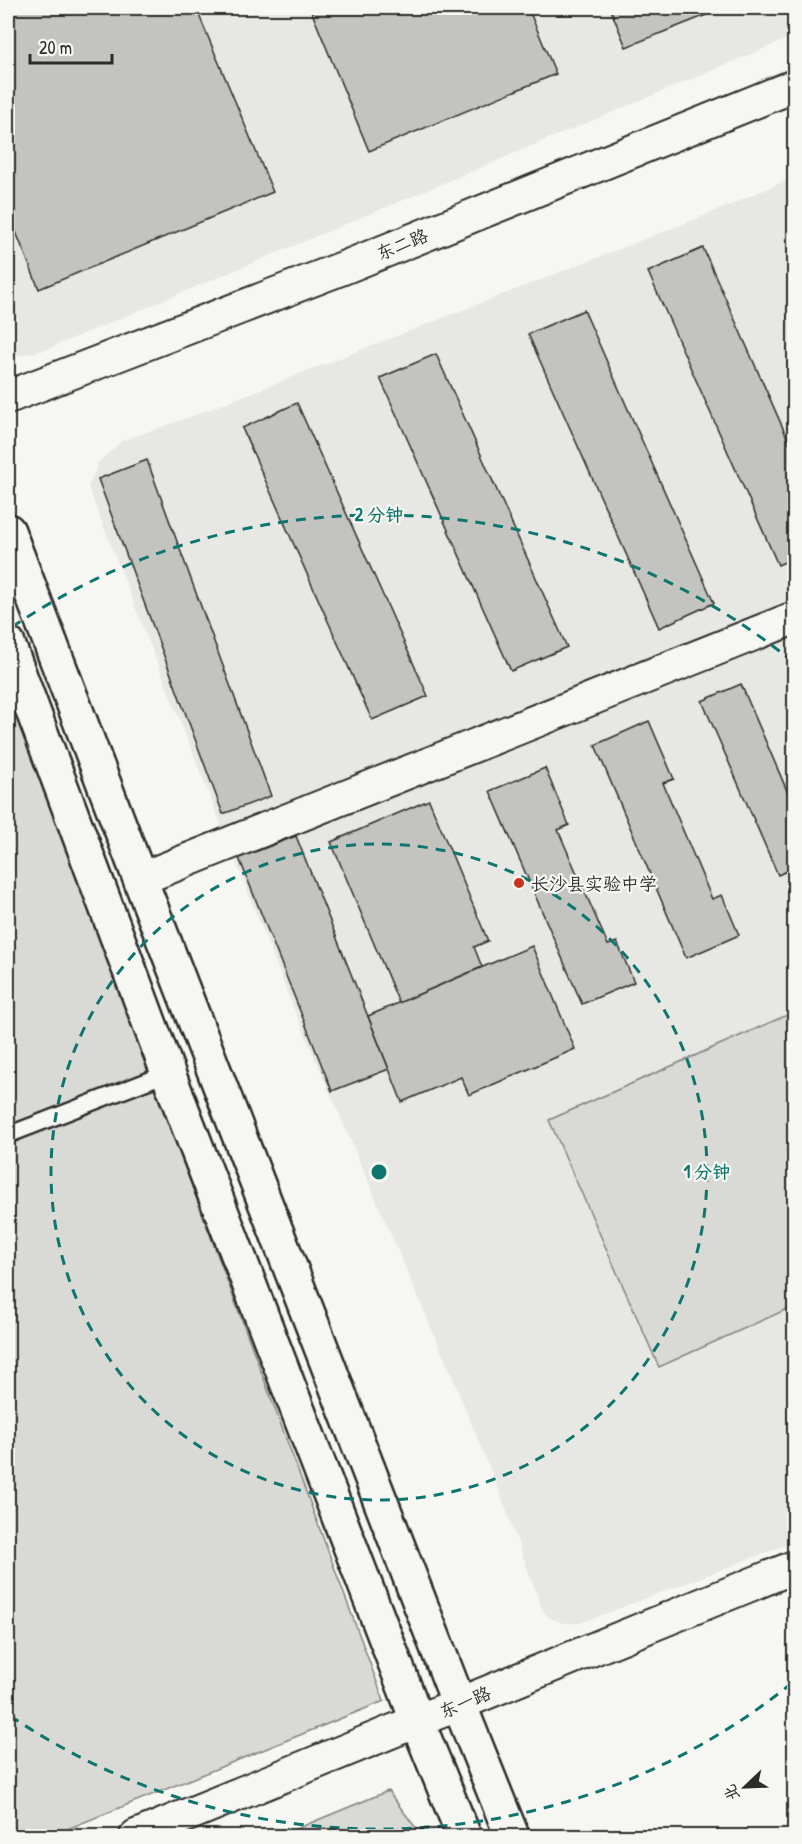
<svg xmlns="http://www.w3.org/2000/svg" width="802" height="1844" viewBox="0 0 802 1844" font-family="'Patrick Hand','LXGW WenKai TC',sans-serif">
	<rect width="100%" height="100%" fill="#f6f6f2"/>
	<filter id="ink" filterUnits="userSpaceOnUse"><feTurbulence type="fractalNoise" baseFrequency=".0167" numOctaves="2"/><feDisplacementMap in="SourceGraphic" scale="12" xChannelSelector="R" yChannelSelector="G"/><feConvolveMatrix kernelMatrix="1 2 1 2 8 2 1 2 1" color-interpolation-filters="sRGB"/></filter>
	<g filter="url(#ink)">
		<g fill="#e7e7e3">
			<polygon points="8,8 794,8 794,36 45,350 8,358"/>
			<polygon points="794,177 794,1542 594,1618 580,1623 563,1623 550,1618 543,1611 501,1496 452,1376 291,1002 88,487 99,462 122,441 187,418 709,214"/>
		</g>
		<g fill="#d9d9d5" stroke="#828280" stroke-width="1.5">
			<polygon points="8,693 384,1701 50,1836 8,1836"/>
			<polygon points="794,1012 794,1306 659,1367 549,1120"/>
			<polygon points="388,1791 422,1836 279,1836"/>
		</g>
		<g fill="#c3c3c0" stroke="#2b2b2b" stroke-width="1.5">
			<polygon points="8,8 196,8 273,192 39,289 8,212"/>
			<polygon points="310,8 528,8 556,74 369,151"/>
			<polygon points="610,8 724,8 626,47"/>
			<polygon points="703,248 794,453 794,558 778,565 648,272"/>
			<polygon points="584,310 714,603 659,628 528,334"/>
			<polygon points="436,354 567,647 511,671 380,378"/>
			<polygon points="297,403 428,696 372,720 242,428"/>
			<polygon points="147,460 271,796 223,814 98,479"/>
			<polygon points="741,684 794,807 794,868 778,875 702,701"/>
			<polygon points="649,721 674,779 663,783 712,899 722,895 739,935 686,958 595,745"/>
			<polygon points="545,768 569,825 558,830 608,945 617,942 634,982 582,1004 490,791"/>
			<polygon points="429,800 488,941 474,947 482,967 399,1003 331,842"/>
			<polygon points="296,836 389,1069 332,1091 239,858"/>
			<polygon points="532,946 575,1049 469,1095 461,1077 402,1102 368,1016"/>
		</g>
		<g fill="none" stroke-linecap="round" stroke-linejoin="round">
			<defs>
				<polyline id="service" points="8,1135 168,1073"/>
				<g id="minor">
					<polyline points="8,397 343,268 794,86"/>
					<polyline points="140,879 794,618"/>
					<polyline points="136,1836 794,1567"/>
				</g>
				<g id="tertiary">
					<polyline points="8,531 140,879 459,1704 512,1836"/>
					<polyline points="8,644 168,1073 424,1738 464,1836"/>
				</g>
			</defs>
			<use href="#service" stroke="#2b2b2b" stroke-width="20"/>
			<use href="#minor" stroke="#2b2b2b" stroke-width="36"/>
			<use href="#tertiary" stroke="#2b2b2b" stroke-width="38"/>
			<use href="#service" stroke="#f6f6f2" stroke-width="15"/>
			<use href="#minor" stroke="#f6f6f2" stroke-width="32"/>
			<use href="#tertiary" stroke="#f6f6f2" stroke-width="33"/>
		</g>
	</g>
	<g fill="none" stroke="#0f766e" stroke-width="3" stroke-dasharray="10 8">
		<circle cx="379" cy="1172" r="328"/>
		<path d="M792 1683A657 657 0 0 1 12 1717M12 627A657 657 0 0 1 792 661"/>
	</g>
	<circle fill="#c8321e" stroke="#f6f6f2" stroke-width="2" cx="519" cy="883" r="6"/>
	<g text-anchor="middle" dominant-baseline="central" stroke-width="4.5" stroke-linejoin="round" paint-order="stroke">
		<g font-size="18" fill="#2b2b2b" stroke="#f6f6f2">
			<text transform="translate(402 244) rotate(-22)">东二路</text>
			<text transform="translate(465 1702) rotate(-23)">东一路</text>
		</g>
		<g font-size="18" fill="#2b2b2b" stroke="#f6f6f2" text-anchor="start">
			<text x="531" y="883">长沙县实验中学</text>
		</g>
	</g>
	<circle cx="379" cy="1172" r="9" fill="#0f766e" stroke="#f6f6f2" stroke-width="3"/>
	<g font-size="18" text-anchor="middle" font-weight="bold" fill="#0f766e" stroke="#f6f6f2" stroke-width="4.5" stroke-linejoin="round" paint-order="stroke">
		<text x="379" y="521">2 分钟</text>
		<text x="707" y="1178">1 分钟</text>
	</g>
	<rect width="802" height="1844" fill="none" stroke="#f6f6f2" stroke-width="30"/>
	<rect x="15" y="15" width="772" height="1814" fill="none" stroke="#2b2b2b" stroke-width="2" filter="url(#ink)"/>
	<g transform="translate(745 1787) rotate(247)" stroke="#f6f6f2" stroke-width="4.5" paint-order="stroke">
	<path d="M0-4.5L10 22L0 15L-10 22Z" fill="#2b2b2b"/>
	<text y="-9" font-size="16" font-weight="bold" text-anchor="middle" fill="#2b2b2b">北</text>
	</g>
	<path d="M30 54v9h82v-9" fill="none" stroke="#2b2b2b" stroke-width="3"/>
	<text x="39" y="54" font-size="18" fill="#2b2b2b" stroke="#f6f6f2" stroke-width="4.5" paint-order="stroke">20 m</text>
</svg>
